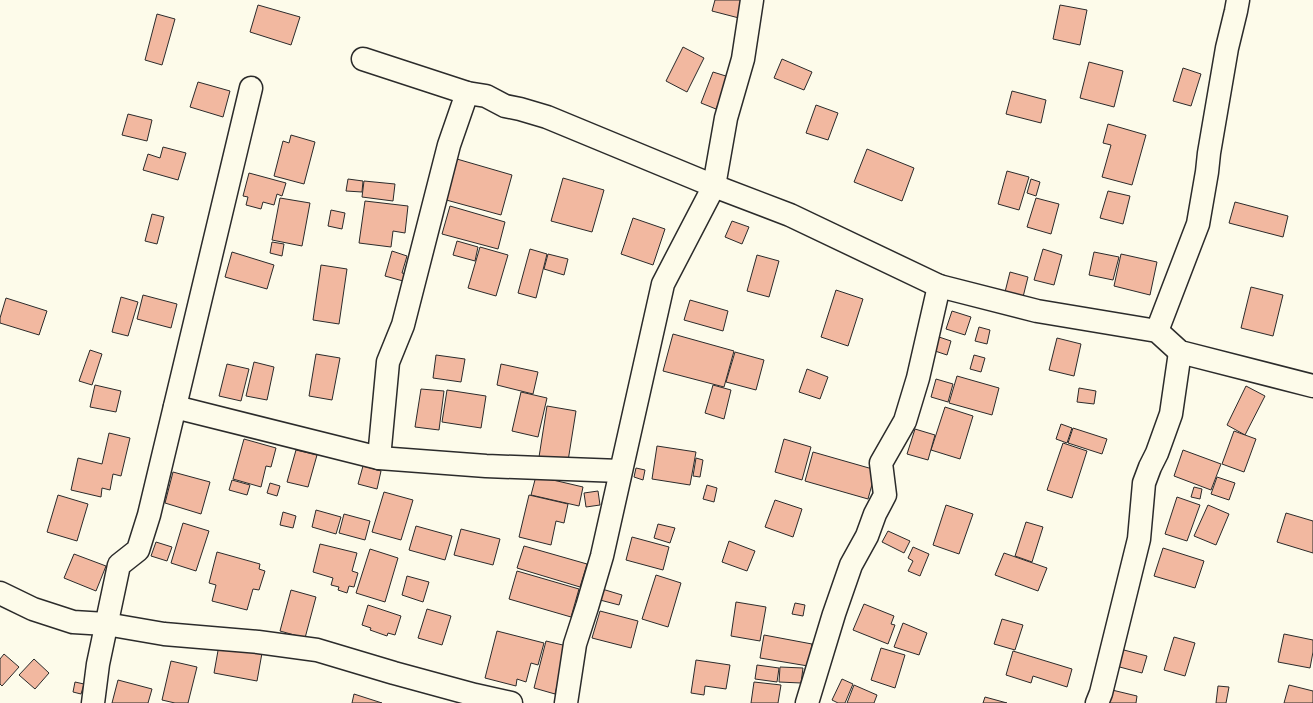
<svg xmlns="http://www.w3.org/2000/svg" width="1313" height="703" viewBox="0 0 1313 703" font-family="'Alegreya Sans',sans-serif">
	<rect width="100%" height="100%" fill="#fdfbea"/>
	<g fill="#f2b8a0" stroke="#2b2b2b">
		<polygon points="715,0 744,0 739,18 712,11"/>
		<polygon points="258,5 300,17 291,45 250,32"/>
		<polygon points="1060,5 1087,10 1080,45 1053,39"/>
		<polygon points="157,14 175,19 162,65 145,60"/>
		<polygon points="683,47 704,58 687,92 666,81"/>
		<polygon points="782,59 812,72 804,90 774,78"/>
		<polygon points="1089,62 1123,71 1114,107 1080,98"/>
		<polygon points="1183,68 1201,74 1191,106 1173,101"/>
		<polygon points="713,72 729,77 716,109 701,103"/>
		<polygon points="198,82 230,91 223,117 190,107"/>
		<polygon points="1012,91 1046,100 1041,123 1006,114"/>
		<polygon points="816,105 838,113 828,140 806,133"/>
		<polygon points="128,114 152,120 147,141 122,135"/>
		<polygon points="1108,124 1146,135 1132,185 1102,177 1111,145 1103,143"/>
		<polygon points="291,135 315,142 304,184 274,176 283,141 289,143"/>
		<polygon points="163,147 186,153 178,180 143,170 148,154 160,158"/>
		<polygon points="867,149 914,168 902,201 854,182"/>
		<polygon points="450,157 512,175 501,215 439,198"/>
		<polygon points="1007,171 1029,177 1019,210 998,204"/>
		<polygon points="249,173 286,183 282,196 277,194 274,205 263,202 261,209 246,205 248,197 243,196"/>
		<polygon points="563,178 604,190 592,232 551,221"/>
		<polygon points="348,179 363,181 362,192 346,191"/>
		<polygon points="1031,179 1040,182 1036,196 1027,193"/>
		<polygon points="364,181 395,184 393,201 362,197"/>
		<polygon points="1108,191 1130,196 1123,224 1100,218"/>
		<polygon points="280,198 310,203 302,246 272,240"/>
		<polygon points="1036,198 1059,204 1051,234 1027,227"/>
		<polygon points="365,201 408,206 405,233 393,231 391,247 359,243"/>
		<polygon points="1235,202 1288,216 1283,237 1229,223"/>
		<polygon points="450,206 505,222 498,249 442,234"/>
		<polygon points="331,210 345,213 342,229 328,226"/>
		<polygon points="152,214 164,217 157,244 145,241"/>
		<polygon points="633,218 665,229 653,265 621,254"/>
		<polygon points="732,221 749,227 742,244 725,237"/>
		<polygon points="457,241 478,247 475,261 453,255"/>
		<polygon points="272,242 284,244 282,256 270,253"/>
		<polygon points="480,247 508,255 496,296 468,288"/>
		<polygon points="530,249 547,254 536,298 518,293"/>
		<polygon points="1043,249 1062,255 1054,285 1034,280"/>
		<polygon points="392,251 407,256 402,273 406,274 403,281 385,276"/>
		<polygon points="232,252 274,265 267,289 225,277"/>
		<polygon points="1094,252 1119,257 1113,280 1089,275"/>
		<polygon points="548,254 568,259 564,275 544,269"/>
		<polygon points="1121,254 1157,262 1150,295 1114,286"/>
		<polygon points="757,255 779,261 769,297 747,291"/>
		<polygon points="321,265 347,269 339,324 313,320"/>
		<polygon points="1010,272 1028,277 1023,297 1005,292"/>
		<polygon points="1251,287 1283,295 1273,336 1241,328"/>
		<polygon points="836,290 863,299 848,346 821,337"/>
		<polygon points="143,295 177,304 171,328 137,319"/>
		<polygon points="121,297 138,302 128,336 112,332"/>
		<polygon points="6,298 47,311 39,335 0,323 0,318"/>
		<polygon points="690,300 728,311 723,331 684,320"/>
		<polygon points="952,311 971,317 965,335 946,329"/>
		<polygon points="979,327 990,330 987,344 975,341"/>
		<polygon points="673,334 734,351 724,387 663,371"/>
		<polygon points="939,337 951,341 947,355 935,351"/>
		<polygon points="1057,338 1081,344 1074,376 1049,370"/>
		<polygon points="90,350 102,354 92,385 79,381"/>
		<polygon points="735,352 764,360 756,390 726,382"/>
		<polygon points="316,354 340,358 332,400 309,396"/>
		<polygon points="436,355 465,359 461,382 433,378"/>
		<polygon points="974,355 985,358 981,372 970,369"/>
		<polygon points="254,362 274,367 267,400 246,396"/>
		<polygon points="227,364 249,369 241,401 219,396"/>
		<polygon points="501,364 538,372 533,394 497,385"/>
		<polygon points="807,369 828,377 820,399 799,392"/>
		<polygon points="957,376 999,388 992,415 949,403"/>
		<polygon points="936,379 953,384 948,402 931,397"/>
		<polygon points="95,385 121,391 116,412 90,407"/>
		<polygon points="713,385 731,390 724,419 705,413"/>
		<polygon points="1246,386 1265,396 1245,435 1227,425"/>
		<polygon points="1079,388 1096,391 1094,404 1077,402"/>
		<polygon points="421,389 444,391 439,430 415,427"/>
		<polygon points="447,390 486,396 481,428 442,422"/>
		<polygon points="521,392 547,398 538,437 512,431"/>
		<polygon points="547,406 576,411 568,461 539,457"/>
		<polygon points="945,407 973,416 960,459 931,450"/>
		<polygon points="1061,424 1072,428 1067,443 1056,439"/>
		<polygon points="1073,428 1107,439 1102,454 1068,443"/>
		<polygon points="915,429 935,435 928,460 907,454"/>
		<polygon points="1234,431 1256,439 1244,472 1222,464"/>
		<polygon points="109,433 130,438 121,476 113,474 110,490 102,488 101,497 71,490 78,458 102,464"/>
		<polygon points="244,439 276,448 271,467 266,466 261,487 233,479"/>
		<polygon points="784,439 811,447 802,480 775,472"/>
		<polygon points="1063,443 1087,451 1072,498 1047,490"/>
		<polygon points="657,446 696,452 690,485 652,479"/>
		<polygon points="296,450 317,455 308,487 287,482"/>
		<polygon points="1183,450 1221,464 1211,490 1174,476"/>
		<polygon points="813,452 876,470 868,499 805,481"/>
		<polygon points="696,458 703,460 700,477 693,476"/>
		<polygon points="363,466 381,471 377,489 358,484"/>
		<polygon points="636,468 645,470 643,480 634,477"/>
		<polygon points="173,472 210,482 201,514 165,503"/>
		<polygon points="536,476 583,487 579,506 531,495"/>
		<polygon points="1217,477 1235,483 1229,500 1211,494"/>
		<polygon points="232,480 250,485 247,495 229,490"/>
		<polygon points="270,483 280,486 277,496 267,493"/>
		<polygon points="707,485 717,488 714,502 703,499"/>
		<polygon points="1194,487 1202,489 1200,499 1191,497"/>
		<polygon points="598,491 600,505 586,507 584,493"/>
		<polygon points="384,492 413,500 401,540 372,532"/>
		<polygon points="58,495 88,504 77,541 47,532"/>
		<polygon points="529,495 568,504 564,523 556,521 551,545 519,537"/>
		<polygon points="1177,497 1200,505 1187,541 1165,534"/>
		<polygon points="775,500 802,509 793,537 765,527"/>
		<polygon points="946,505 973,514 959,554 933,545"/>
		<polygon points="1208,505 1229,514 1216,545 1194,536"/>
		<polygon points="316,510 341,517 336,534 312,527"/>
		<polygon points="283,512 296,516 293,528 280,525"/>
		<polygon points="1286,513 1313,521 1313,553 1277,542"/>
		<polygon points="344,514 370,521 365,540 339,533"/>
		<polygon points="1026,522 1043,527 1032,562 1015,556"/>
		<polygon points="183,523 209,531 196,571 171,563"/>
		<polygon points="658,524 675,528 670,543 654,538"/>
		<polygon points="416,526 452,536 445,560 409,550"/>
		<polygon points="461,529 500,539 493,565 454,555"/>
		<polygon points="888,531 910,541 904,553 882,542"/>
		<polygon points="632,537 669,547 663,570 626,560"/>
		<polygon points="729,541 755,551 747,571 722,562"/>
		<polygon points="156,542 172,547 167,561 151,556"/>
		<polygon points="320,544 357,553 352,571 358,573 354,587 349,586 347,593 338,590 339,587 331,585 333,578 313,572"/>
		<polygon points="524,546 587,564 580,587 517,568"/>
		<polygon points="913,547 929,554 920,576 908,571 913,561 908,558"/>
		<polygon points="1163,548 1204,561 1195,588 1154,576"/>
		<polygon points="370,549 398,558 385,602 356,593"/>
		<polygon points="217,552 260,564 259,569 265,571 259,590 253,589 247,610 212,601 216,585 209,583"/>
		<polygon points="1004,553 1047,568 1038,591 995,575"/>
		<polygon points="74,554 106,566 96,591 64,578"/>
		<polygon points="517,571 579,589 571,617 509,599"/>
		<polygon points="656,575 681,583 668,627 642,619"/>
		<polygon points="407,576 429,582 423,602 402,595"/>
		<polygon points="602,589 622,595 619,605 600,600"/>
		<polygon points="291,590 316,597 305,638 280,631"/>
		<polygon points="736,602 766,607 760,641 731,636"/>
		<polygon points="795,603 805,605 803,616 792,614"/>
		<polygon points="864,604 894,616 891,624 895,625 888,644 853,630"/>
		<polygon points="368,605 401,616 395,635 388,633 387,636 370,630 371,628 362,625"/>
		<polygon points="427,609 451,616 442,645 418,638"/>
		<polygon points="600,611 638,621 631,648 592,638"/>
		<polygon points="1002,619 1023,625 1015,650 994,644"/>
		<polygon points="903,623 927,633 919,655 894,647"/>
		<polygon points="497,631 544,643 538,665 531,663 526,682 517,679 516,686 485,678"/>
		<polygon points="1284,634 1313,640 1313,652 1310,668 1278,662"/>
		<polygon points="764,635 812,644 808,666 760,658"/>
		<polygon points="1174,637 1195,643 1185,676 1164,670"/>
		<polygon points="546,641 567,646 555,694 534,688"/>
		<polygon points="219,645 262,653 257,681 214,673"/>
		<polygon points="881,648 905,655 895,688 871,680"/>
		<polygon points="1120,649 1147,656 1142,673 1116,666"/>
		<polygon points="1013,651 1072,669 1067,687 1033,676 1031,683 1006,675"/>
		<polygon points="4,654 19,667 2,686 0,684 0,659"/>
		<polygon points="34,659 49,673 35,689 19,675"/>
		<polygon points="696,660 730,665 726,689 705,686 704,695 691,693"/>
		<polygon points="171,661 197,667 188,703 175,703 162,700"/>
		<polygon points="757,665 779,668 777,682 755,679"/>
		<polygon points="780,667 803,668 801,683 779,682"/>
		<polygon points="842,679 853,684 845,703 838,703 832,700"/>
		<polygon points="118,680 152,689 148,703 112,703"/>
		<polygon points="75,682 84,684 81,694 73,692"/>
		<polygon points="754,682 781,685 778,703 751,703"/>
		<polygon points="854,685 877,695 874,703 847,703"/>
		<polygon points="1289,685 1313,691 1313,703 1284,703"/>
		<polygon points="1218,686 1229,687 1226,703 1216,703"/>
		<polygon points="1112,690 1137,696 1136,703 1109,703"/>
		<polygon points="354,694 382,703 352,703"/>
		<polygon points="985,697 1007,703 983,703"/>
	</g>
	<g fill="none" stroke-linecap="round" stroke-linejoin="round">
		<defs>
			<g id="street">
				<polyline points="363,59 467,93 486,96 505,106 520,109 547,117 714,186 790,215 939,286 1037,311 1157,331 1180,352 1313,386"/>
				<polyline points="1157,331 1198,224 1207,172 1209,153 1227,48 1236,11 1238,0"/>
				<polyline points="175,407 379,458 486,466 620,471"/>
				<polyline points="379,458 388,362 403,325 449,145 467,93"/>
				<polyline points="0,593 33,609 73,622 106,624 164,634 258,642 317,650 394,673 475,695 511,703"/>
				<polyline points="93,703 98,664 119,565 138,550 149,515 251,88"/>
				<polyline points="566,703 575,644 587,607 602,556 663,284 714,186 726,118 743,59 752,0"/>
				<polyline points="807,703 834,614 851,565 867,536 875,514 885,495 881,463 905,421 918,378 939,286"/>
				<polyline points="1097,703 1101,693 1139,539 1144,483 1150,467 1157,453 1171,414 1180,352"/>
			</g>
		</defs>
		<use href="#street" stroke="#2b2b2b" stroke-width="25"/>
		<use href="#street" stroke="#fdfbea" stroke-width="22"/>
	</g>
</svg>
